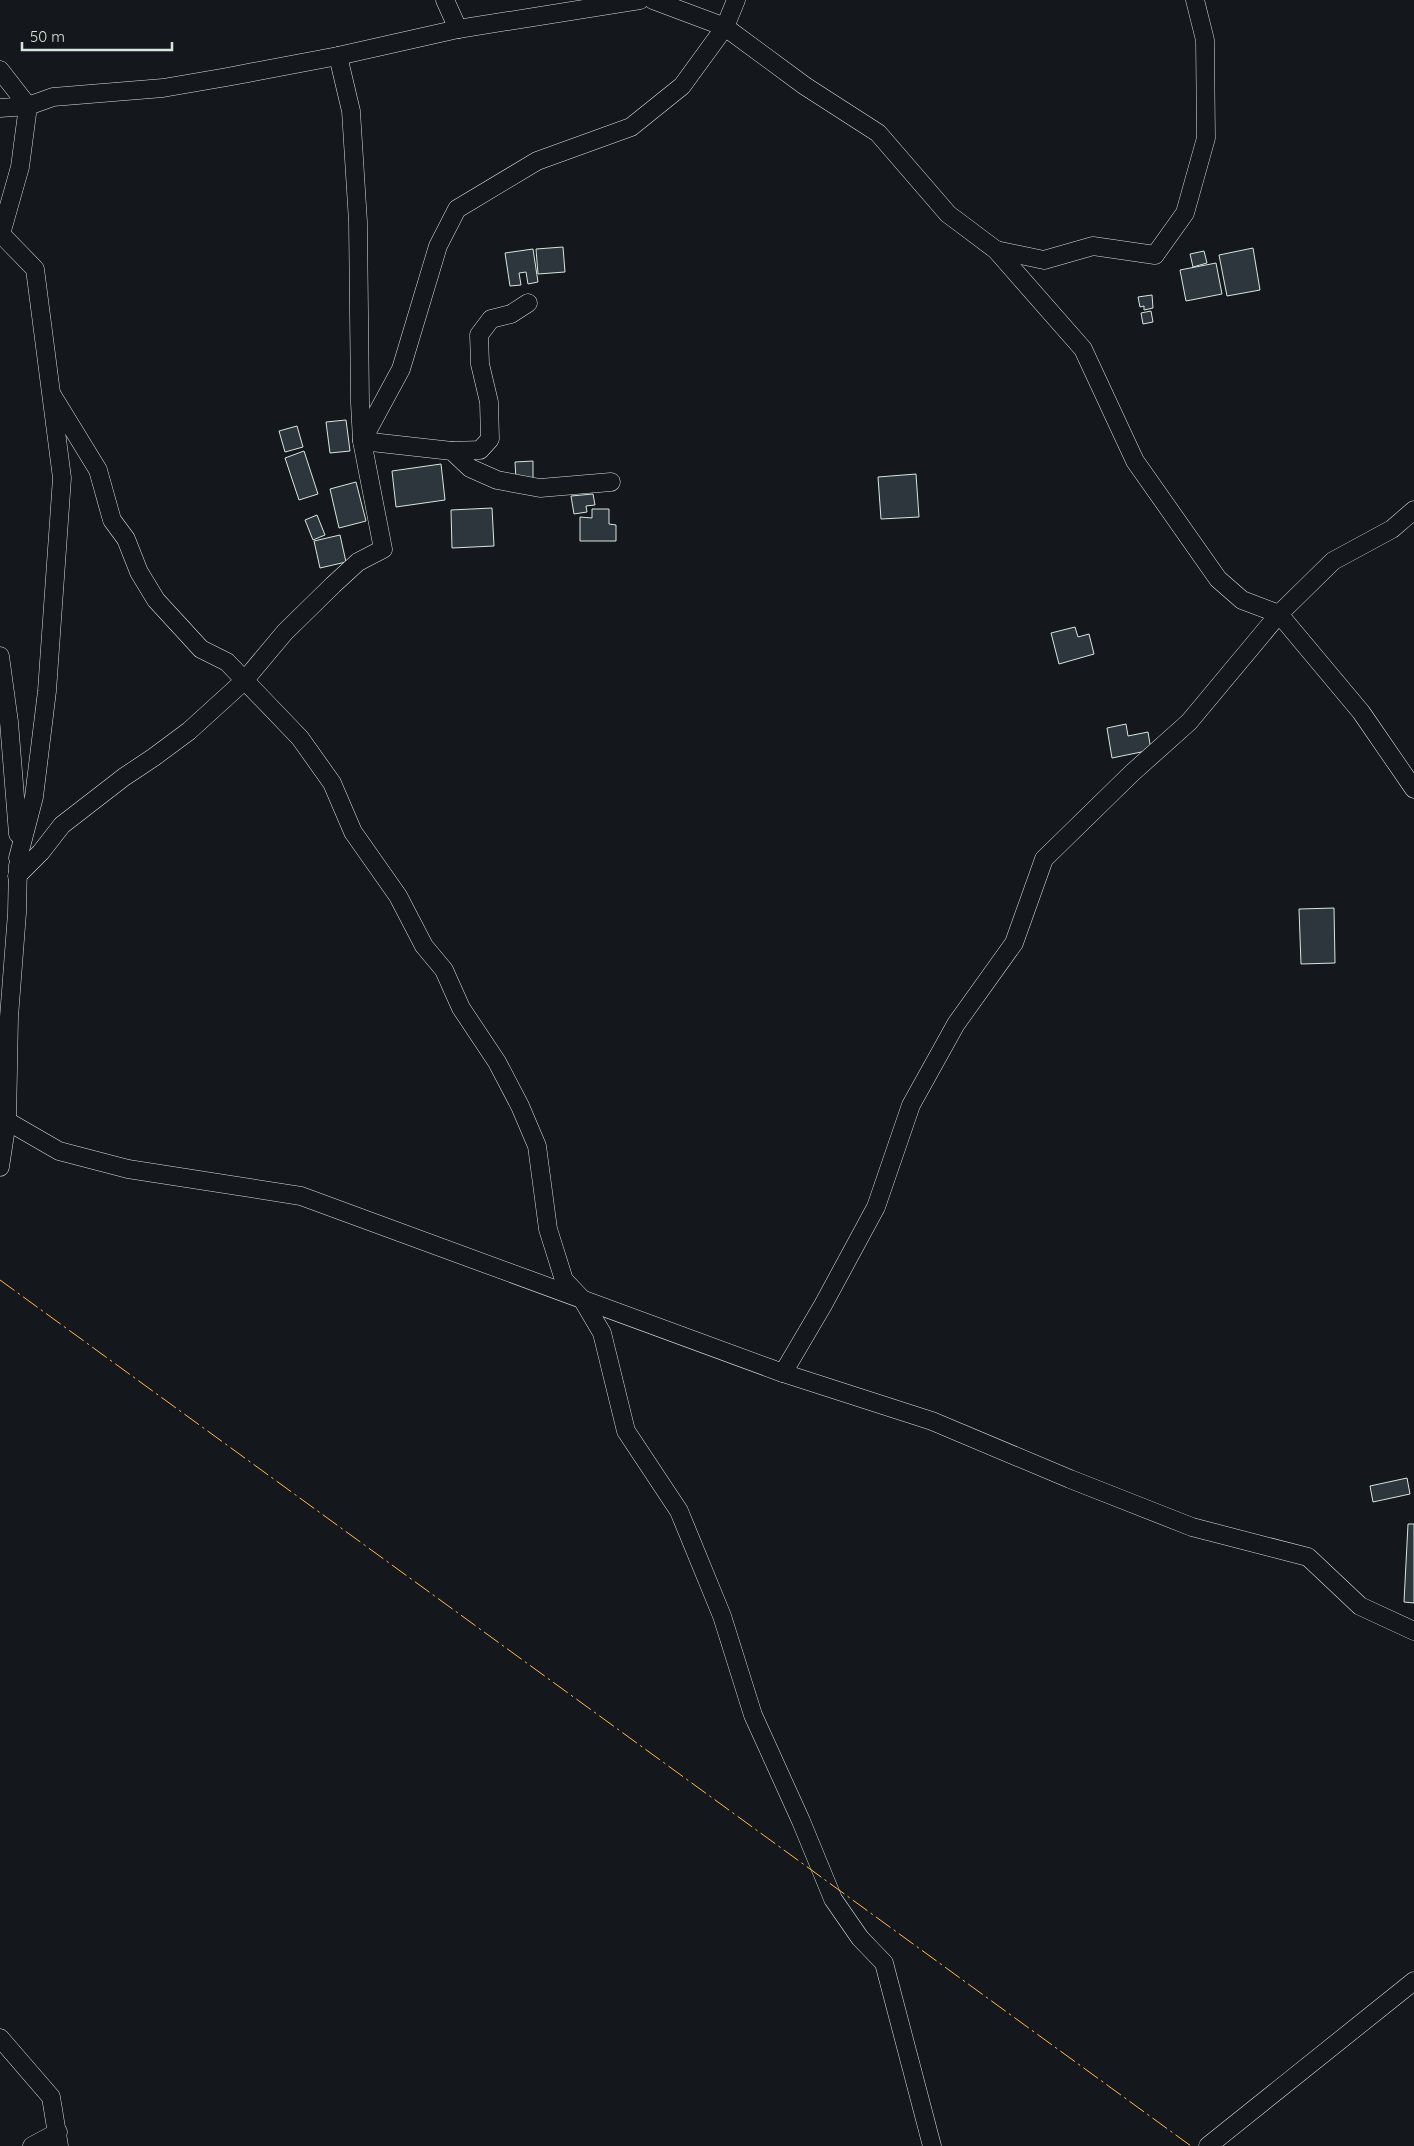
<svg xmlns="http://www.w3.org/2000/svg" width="1414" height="2146" viewBox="0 0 1414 2146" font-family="Quicksand,sans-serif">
	<rect width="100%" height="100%" fill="#14181c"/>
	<g fill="#2c363c" stroke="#d8e6dc">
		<polygon points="563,247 565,272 538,274 536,249"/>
		<polygon points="1253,248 1260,290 1227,296 1219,255"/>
		<polygon points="533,249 538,282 528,284 526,272 519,273 521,285 510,286 505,253"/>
		<polygon points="1204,251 1207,263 1193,267 1190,254"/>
		<polygon points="1216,263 1222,294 1186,301 1180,270"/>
		<polygon points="1152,295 1153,308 1144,310 1144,306 1140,307 1138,297"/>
		<polygon points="1151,311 1153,322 1143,324 1141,313"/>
		<polygon points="346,420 350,451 330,453 326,422"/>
		<polygon points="297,426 303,447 285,452 279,431"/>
		<polygon points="304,451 318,494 299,500 285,458"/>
		<polygon points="533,461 533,478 516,479 515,462"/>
		<polygon points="441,464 445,500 396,507 392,471"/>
		<polygon points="916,474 919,517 881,519 878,477"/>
		<polygon points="356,482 366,521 339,528 330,489"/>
		<polygon points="593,494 595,505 586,506 587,512 574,514 571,496"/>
		<polygon points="492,508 494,546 452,548 451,510"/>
		<polygon points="592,509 609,509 609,524 616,525 616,541 580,541 580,517 592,518"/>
		<polygon points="317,515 325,535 313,540 305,520"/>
		<polygon points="340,535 346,562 320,568 314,541"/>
		<polygon points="1075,627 1078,637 1089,634 1094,654 1059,664 1051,633"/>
		<polygon points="1126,724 1128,736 1148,732 1151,750 1112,758 1107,728"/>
		<polygon points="1334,908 1335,963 1301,964 1299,909"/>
		<polygon points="1407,1478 1410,1494 1373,1502 1370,1486"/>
		<polygon points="1408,1524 1414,1524 1414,1603 1404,1602"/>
	</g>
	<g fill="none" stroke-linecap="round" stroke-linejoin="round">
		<defs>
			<g id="minor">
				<polyline points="445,0 458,29"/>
				<polyline points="653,0 725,27 805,86 878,133 948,214 996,250 1083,349 1135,461 1218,579 1242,600 1279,614 1361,712 1414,789"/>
				<polyline points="0,70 28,106 0,108"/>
				<polyline points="996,250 1044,260 1093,246 1155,255 1185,213 1206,138 1205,40 1195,0"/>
				<polyline points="52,395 98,470 112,520 126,539 139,572 156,600 201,649 227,662 300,738 332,783 353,832 398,896 424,946 444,970 461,1008 497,1062 520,1106 537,1146 548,1229 564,1280 582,1299 602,1333 626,1431 679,1511 722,1616 753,1715 801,1821 833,1899 860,1938 884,1963 932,2146"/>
				<polyline points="452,451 480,450 490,439 489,402 480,364 479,335 491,319 511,314 528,303"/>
				<polyline points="611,482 540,488 497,480 470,468 452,451 362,441 401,369 438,246 457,209 537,161 631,127 682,86 725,27 736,0"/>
				<polyline points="0,656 9,722 18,834"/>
				<polyline points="18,858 34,797 47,691 62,478 35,269 1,234 20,167 28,106 53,97 163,88 227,77 338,56 458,29 640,0"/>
				<polyline points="17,876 41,852 62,825 124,777 154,757 189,731 244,681 285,632 333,585 358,562 383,549 362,441 360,403 358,222 351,111 338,56"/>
				<polyline points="0,1122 7,1121 59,1151 128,1169 301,1196 783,1373 932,1421 1070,1479 1192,1527 1308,1557 1360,1606 1414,1631"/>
				<polyline points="0,1167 7,1121 9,1017 17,913 18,865"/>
				<polyline points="783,1373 823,1305 876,1207 911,1105 956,1024 1014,943 1044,859 1132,773 1189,722 1279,614 1333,561 1392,529 1414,510"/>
				<polyline points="0,2038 51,2097 59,2146"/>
				<polyline points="32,2146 58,2132"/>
				<polyline points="1208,2146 1414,1981"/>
			</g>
		</defs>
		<use href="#minor" stroke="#d8e6dc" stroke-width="19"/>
		<use href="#minor" stroke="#14181c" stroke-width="18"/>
		<polyline stroke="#ffb74d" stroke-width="1" stroke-dasharray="18 4 2.5 4" stroke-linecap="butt" points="0,1280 1191,2146"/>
	</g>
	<path d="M22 42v8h150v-8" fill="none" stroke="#d8e6dc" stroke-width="2.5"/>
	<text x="30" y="42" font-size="15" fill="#d8e6dc" stroke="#14181c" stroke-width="4" paint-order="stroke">50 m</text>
</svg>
